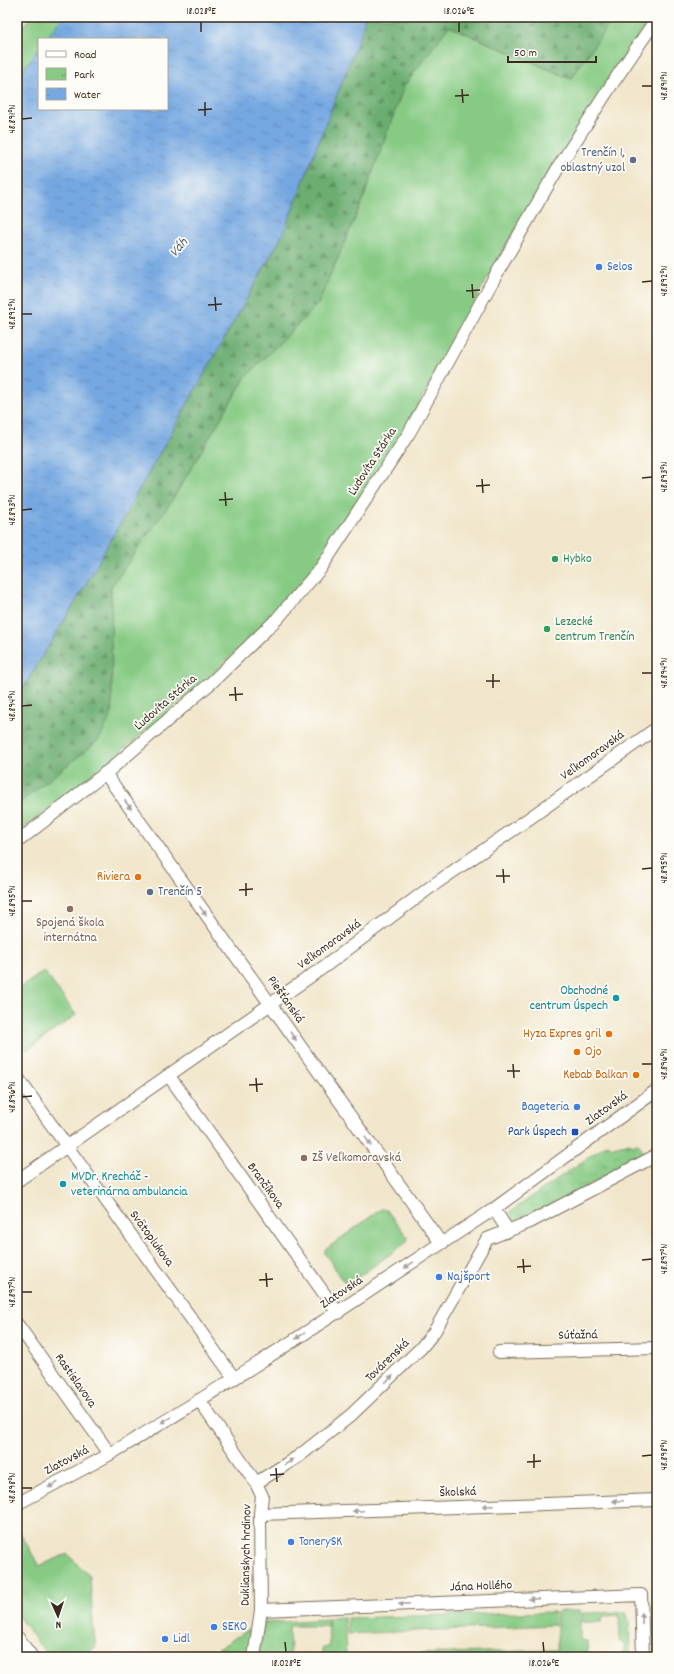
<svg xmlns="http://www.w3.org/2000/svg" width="674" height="1674" viewBox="0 0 674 1674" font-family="Dekko,sans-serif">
	<defs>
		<pattern id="forest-firs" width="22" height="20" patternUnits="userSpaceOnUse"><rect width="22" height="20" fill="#6cae71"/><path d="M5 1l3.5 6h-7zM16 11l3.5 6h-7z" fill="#5a8e5c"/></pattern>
		<pattern id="park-tufts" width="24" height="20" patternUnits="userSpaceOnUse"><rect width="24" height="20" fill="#86ca83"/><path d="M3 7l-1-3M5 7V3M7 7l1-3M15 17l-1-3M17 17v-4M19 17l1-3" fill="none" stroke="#6fa46b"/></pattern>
		<pattern id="water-ripples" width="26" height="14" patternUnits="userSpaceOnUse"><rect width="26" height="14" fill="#75a7e1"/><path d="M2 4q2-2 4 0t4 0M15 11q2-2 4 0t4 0" fill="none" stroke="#6188b6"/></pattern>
	</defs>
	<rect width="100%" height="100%" fill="#fdfcf7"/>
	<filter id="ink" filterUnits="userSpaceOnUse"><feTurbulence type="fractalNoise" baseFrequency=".025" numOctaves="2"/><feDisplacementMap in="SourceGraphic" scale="8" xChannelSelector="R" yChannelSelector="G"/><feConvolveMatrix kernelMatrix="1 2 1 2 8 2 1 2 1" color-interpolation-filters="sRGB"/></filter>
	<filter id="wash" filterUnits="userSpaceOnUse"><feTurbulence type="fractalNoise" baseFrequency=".012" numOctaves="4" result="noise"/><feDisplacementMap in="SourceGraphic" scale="16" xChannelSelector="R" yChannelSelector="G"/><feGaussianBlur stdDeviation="0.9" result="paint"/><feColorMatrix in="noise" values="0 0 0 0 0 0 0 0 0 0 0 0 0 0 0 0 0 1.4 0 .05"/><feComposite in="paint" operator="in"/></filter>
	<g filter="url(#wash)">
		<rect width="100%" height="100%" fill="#f1e6cb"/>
		<g fill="#86ca83" stroke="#607a50">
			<polygon points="31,17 63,17 46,39 39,39 39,48 17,78 17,34"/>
			<polygon points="614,17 651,17 546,179 504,248 395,447 349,519 308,574 272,616 203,683 196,687 149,729 17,834 17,805 99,740 112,713 111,587 171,502 245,378 318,304 362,202 404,86 449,26 571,79"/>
			<polygon points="44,971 76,1015 27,1050 17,1036 17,990"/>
			<polygon points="381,1209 386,1209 408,1238 407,1242 350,1283 345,1283 325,1254 325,1250"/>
			<polygon points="17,1527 39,1566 67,1554 90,1576 93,1626 96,1647 82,1657 49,1657 17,1615"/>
			<polygon points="557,1611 580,1611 580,1640 587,1641 588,1657 322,1657 322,1648 329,1647 328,1618 344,1617 346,1656 557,1650"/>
			<polygon points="554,1612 555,1625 347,1634 347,1618"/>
			<polygon points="626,1612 629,1621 630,1657 624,1657 624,1643 620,1642 619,1615 603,1616 602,1622 582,1622 582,1613"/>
			<polygon points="327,1619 328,1626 289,1626 290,1654 286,1654 286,1657 259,1657 264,1623"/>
			<polygon points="255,1628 249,1657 206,1657 244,1632"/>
		</g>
		<polygon fill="url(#forest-firs)" stroke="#546c48" points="365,17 614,17 571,79 449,26 404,86 362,202 318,304 245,378 171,502 111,587 112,713 99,740 17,805 17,698 85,586 283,234 362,30"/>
		<polygon fill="url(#park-tufts)" stroke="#607a50" points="630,1143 633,1146 638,1143 646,1156 522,1220 513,1220 510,1212 607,1144 613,1147"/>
		<polygon fill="url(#water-ripples)" stroke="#586880" points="63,17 365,17 362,30 283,234 85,586 17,698 17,78 39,48 39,109 167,109 167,39 46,39"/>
	</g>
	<g filter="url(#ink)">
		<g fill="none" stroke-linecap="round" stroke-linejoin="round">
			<defs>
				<g id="minor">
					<polyline points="105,773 441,1243"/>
					<polyline points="17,842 112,768 212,682 277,619 321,568 409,433 497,273 558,168 612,84 657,18"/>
					<polyline points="169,1076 338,1313"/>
					<polyline points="17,1077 234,1378"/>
					<polyline points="17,1181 328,964 432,886 517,827 657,728"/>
					<polyline points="494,1209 505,1226 506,1232"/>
					<polyline points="436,1247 494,1209 657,1090"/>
					<polyline points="17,1324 110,1454"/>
					<polyline points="499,1352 657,1348"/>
					<polyline points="199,1400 256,1483 262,1496 260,1514 261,1610 254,1657"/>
					<polyline points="256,1483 299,1456 350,1416 421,1348 434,1332 487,1239 530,1222 657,1155"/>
					<path d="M17 1504C48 1487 80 1471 110 1454 223 1388 333 1316 441 1243"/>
					<polyline points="260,1514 657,1500"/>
					<polyline points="261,1610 641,1595 643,1657"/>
				</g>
				<polyline id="major" points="17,1639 30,1657"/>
			</defs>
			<use href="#minor" stroke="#7b6c5b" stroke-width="14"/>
			<use href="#major" stroke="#7b6c5b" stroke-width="17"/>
			<use href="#minor" stroke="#fff" stroke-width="12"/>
			<use href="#major" stroke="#fff" stroke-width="15"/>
		</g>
		<defs><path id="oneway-solid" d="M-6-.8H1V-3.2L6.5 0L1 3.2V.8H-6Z"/></defs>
		<g fill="#a79f9a">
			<use href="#oneway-solid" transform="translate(128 805) rotate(54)"/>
			<use href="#oneway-solid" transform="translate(203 911) rotate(54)"/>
			<use href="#oneway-solid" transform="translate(293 1036) rotate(54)"/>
			<use href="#oneway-solid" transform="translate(368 1141) rotate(54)"/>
			<use href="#oneway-solid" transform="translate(409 1265) rotate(146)"/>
			<use href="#oneway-solid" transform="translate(300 1336) rotate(148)"/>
			<use href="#oneway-solid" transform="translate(389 1379) rotate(-44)"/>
			<use href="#oneway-solid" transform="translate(166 1420) rotate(149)"/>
			<use href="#oneway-solid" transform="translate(289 1462) rotate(-33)"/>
			<use href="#oneway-solid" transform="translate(53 1485) rotate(152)"/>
			<use href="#oneway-solid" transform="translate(618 1501) rotate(178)"/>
			<use href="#oneway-solid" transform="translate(488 1506) rotate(178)"/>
			<use href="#oneway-solid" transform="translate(358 1511) rotate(178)"/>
			<use href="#oneway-solid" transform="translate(534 1599) rotate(178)"/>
			<use href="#oneway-solid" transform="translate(404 1604) rotate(178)"/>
			<use href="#oneway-solid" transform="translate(642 1618) rotate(-92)"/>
		</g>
	</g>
	<path fill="none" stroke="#3b2a1e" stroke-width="1.5" d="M201 22V32M459 22V32M642 86H652M462 89 463 103M455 96 469 95M205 102V116M198 110 212 109M22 119 32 118M642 282 652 281M472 284 473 298M466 291 480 290M215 297 216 311M208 305 222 304M22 314H32M642 478 652 477M482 479 483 493M476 486 490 485M225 492 226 506M219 500 233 499M22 510 32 509M642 673H652M493 674V688M486 681H500M235 687 236 701M229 695 243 694M22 706 32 705M503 869 504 883M642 869 652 868M496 876H510M246 883V896M239 890 253 889M22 901H32M513 1064 514 1078M642 1064H652M507 1071H520M256 1078 257 1092M249 1085 263 1084M22 1097 32 1096M523 1259 524 1273M642 1260 652 1259M517 1267 531 1266M266 1273 267 1287M259 1280 273 1279M22 1292H32M534 1454V1468M642 1456 652 1455M527 1462 541 1461M276 1468 277 1482M270 1475 284 1474M22 1488H32M285 1642 286 1652M543 1642 544 1652"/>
	<g fill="#5c6f8a" stroke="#fdfcf7" stroke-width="1.5">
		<circle cx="633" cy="160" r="4"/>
		<circle cx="150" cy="892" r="4"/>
	</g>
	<g fill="#3f7fe0" stroke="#fdfcf7" stroke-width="1.5">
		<circle cx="599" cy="267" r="4"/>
		<circle cx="577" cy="1107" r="4"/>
		<circle cx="439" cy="1277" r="4"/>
		<circle cx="291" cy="1542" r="4"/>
		<circle cx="214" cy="1627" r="4"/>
		<circle cx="165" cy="1639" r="4"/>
	</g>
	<g fill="#2e9e5b" stroke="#fdfcf7" stroke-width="1.5">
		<circle cx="555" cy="559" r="4"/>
		<circle cx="547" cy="629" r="4"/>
	</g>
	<g fill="#e8710a" stroke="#fdfcf7" stroke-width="1.5">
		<circle cx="138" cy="877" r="4"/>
		<circle cx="609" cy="1034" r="4"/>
		<circle cx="577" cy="1052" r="4"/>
		<circle cx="636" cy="1075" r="4"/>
	</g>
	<g fill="#8d6e63" stroke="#fdfcf7" stroke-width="1.5">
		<circle cx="70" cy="909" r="4"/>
		<circle cx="304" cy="1158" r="4"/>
	</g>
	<g fill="#0f9aa8" stroke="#fdfcf7" stroke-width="1.5">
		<circle cx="616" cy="998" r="4"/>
		<circle cx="63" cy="1184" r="4"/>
	</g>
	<rect fill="#1a4fb4" stroke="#fdfcf7" stroke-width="1.5" x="571" y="1128" width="8" height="8" rx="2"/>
	<g text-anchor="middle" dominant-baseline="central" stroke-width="3.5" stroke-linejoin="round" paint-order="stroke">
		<g font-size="13" fill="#4e5e75" stroke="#fdfcf7" text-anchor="end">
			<text x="625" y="153">Trenčín 1,<tspan x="625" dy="15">oblastný uzol</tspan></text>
			<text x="158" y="892" text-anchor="start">Trenčín 5</text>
		</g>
		<g font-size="13" fill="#366cbe" stroke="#fdfcf7" text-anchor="start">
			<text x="607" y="267">Selos</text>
			<text x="569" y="1107" text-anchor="end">Bageteria</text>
			<text x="447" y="1277">Najšport</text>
			<text x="299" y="1542">TonerySK</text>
			<text x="222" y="1627">SEKO</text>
			<text x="173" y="1639">Lidl</text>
		</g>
		<g font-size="13" fill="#3b2a1e" stroke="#fdfcf7">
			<text transform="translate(373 462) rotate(-57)">Ľudovíta Stárka</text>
			<text transform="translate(166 703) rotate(-41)">Ľudovíta Stárka</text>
			<text transform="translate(593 756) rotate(-36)">Veľkomoravská</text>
			<text transform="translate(330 945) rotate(-36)">Veľkomoravská</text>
			<text transform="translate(285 1000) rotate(55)">Piešťanská</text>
			<text transform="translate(607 1109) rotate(-36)">Zlatovská</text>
			<text transform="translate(265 1186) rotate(54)">Brančíkova</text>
			<text transform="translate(151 1239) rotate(54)">Svätoplukova</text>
			<text transform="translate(342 1293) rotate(-34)">Zlatovská</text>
			<text transform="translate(578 1336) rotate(-1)">Súťažná</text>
			<text transform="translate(388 1361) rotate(-44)">Továrenská</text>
			<text transform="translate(75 1381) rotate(55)">Rastislavova</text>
			<text transform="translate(67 1461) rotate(-28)">Zlatovská</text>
			<text transform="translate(458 1493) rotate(-2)">Školská</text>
			<text transform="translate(247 1555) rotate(-89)">Duklianskych hrdinov</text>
			<text transform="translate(481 1587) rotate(-2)">Jána Hollého</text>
		</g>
		<g font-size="13" fill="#27864d" stroke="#fdfcf7" text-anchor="start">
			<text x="563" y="559">Hybko</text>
			<text x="555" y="622">Lezecké<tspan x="555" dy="15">centrum Trenčín</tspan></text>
		</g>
		<g font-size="13" fill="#c56008" stroke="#fdfcf7" text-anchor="end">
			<text x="130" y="877">Riviera</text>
			<text x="601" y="1034">Hyza Expres gril</text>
			<text x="585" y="1052" text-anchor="start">Ojo</text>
			<text x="628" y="1075">Kebab Balkan</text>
		</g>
		<g font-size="13" fill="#785e54" stroke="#fdfcf7">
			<text x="70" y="923">Spojená škola<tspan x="70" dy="15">internátna</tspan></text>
			<text x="312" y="1158" text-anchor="start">ZŠ Veľkomoravská</text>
		</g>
		<g font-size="13" fill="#0d838f" stroke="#fdfcf7" text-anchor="end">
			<text x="608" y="991">Obchodné<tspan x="608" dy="15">centrum Úspech</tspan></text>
			<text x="71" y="1177" text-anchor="start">MVDr. Krecháč -<tspan x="71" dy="15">veterinárna ambulancia</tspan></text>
		</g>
		<g font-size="13" fill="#164399" stroke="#fdfcf7" text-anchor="end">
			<text x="567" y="1132">Park Úspech</text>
		</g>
		<g font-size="14" font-style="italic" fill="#525c6c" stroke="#fdfcf7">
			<text transform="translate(179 248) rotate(-49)">Váh</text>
		</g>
	</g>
	<rect width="674" height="1674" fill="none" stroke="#fdfcf7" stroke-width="44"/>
	<rect x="38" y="38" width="130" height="72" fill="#fdfcf7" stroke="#afa8a0"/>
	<rect x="46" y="51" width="20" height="6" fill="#ffffff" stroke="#afa8a0"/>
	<text x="74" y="58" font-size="12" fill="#3b2a1e">Road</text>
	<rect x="46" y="68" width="20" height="12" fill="url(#park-tufts)" stroke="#afa8a0"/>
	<text x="74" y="78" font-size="12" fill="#3b2a1e">Park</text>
	<rect x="46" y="88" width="20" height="12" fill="url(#water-ripples)" stroke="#afa8a0"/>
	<text x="74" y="98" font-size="12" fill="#3b2a1e">Water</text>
	<g transform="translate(58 1616) rotate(177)" stroke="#fdfcf7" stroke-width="3" paint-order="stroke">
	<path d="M0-3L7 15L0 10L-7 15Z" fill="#3b2a1e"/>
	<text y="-6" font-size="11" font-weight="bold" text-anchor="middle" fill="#3b2a1e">N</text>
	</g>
	<path d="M508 56v6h88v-6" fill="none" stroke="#3b2a1e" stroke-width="2"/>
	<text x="514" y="56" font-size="12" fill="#3b2a1e" stroke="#fdfcf7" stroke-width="3" paint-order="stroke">50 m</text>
	<rect x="22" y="22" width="630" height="1630" fill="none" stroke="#3b2a1e" stroke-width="1.5"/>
	<g font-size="10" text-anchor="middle" fill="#3b2a1e">
		<text x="201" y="14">18.028°E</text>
		<text x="459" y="14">18.026°E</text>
		<text transform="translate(663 86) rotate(-90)" y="4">48.891°N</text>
		<text transform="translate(11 119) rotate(-90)" y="4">48.891°N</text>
		<text transform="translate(663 281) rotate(-90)" y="4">48.892°N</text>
		<text transform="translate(11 314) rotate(-90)" y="4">48.892°N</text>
		<text transform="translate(663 477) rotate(-90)" y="4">48.893°N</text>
		<text transform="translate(11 510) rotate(-90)" y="4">48.893°N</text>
		<text transform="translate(663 673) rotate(-90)" y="4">48.894°N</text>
		<text transform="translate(11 706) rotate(-90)" y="4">48.894°N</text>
		<text transform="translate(663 868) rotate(-90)" y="4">48.895°N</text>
		<text transform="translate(11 901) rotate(-90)" y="4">48.895°N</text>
		<text transform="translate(663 1064) rotate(-90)" y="4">48.896°N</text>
		<text transform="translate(11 1097) rotate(-90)" y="4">48.896°N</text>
		<text transform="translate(663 1259) rotate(-90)" y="4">48.897°N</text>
		<text transform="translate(11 1292) rotate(-90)" y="4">48.897°N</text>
		<text transform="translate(663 1455) rotate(-90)" y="4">48.898°N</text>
		<text transform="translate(11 1488) rotate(-90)" y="4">48.898°N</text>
		<text x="286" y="1666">18.028°E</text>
		<text x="544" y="1666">18.026°E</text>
	</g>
</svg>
